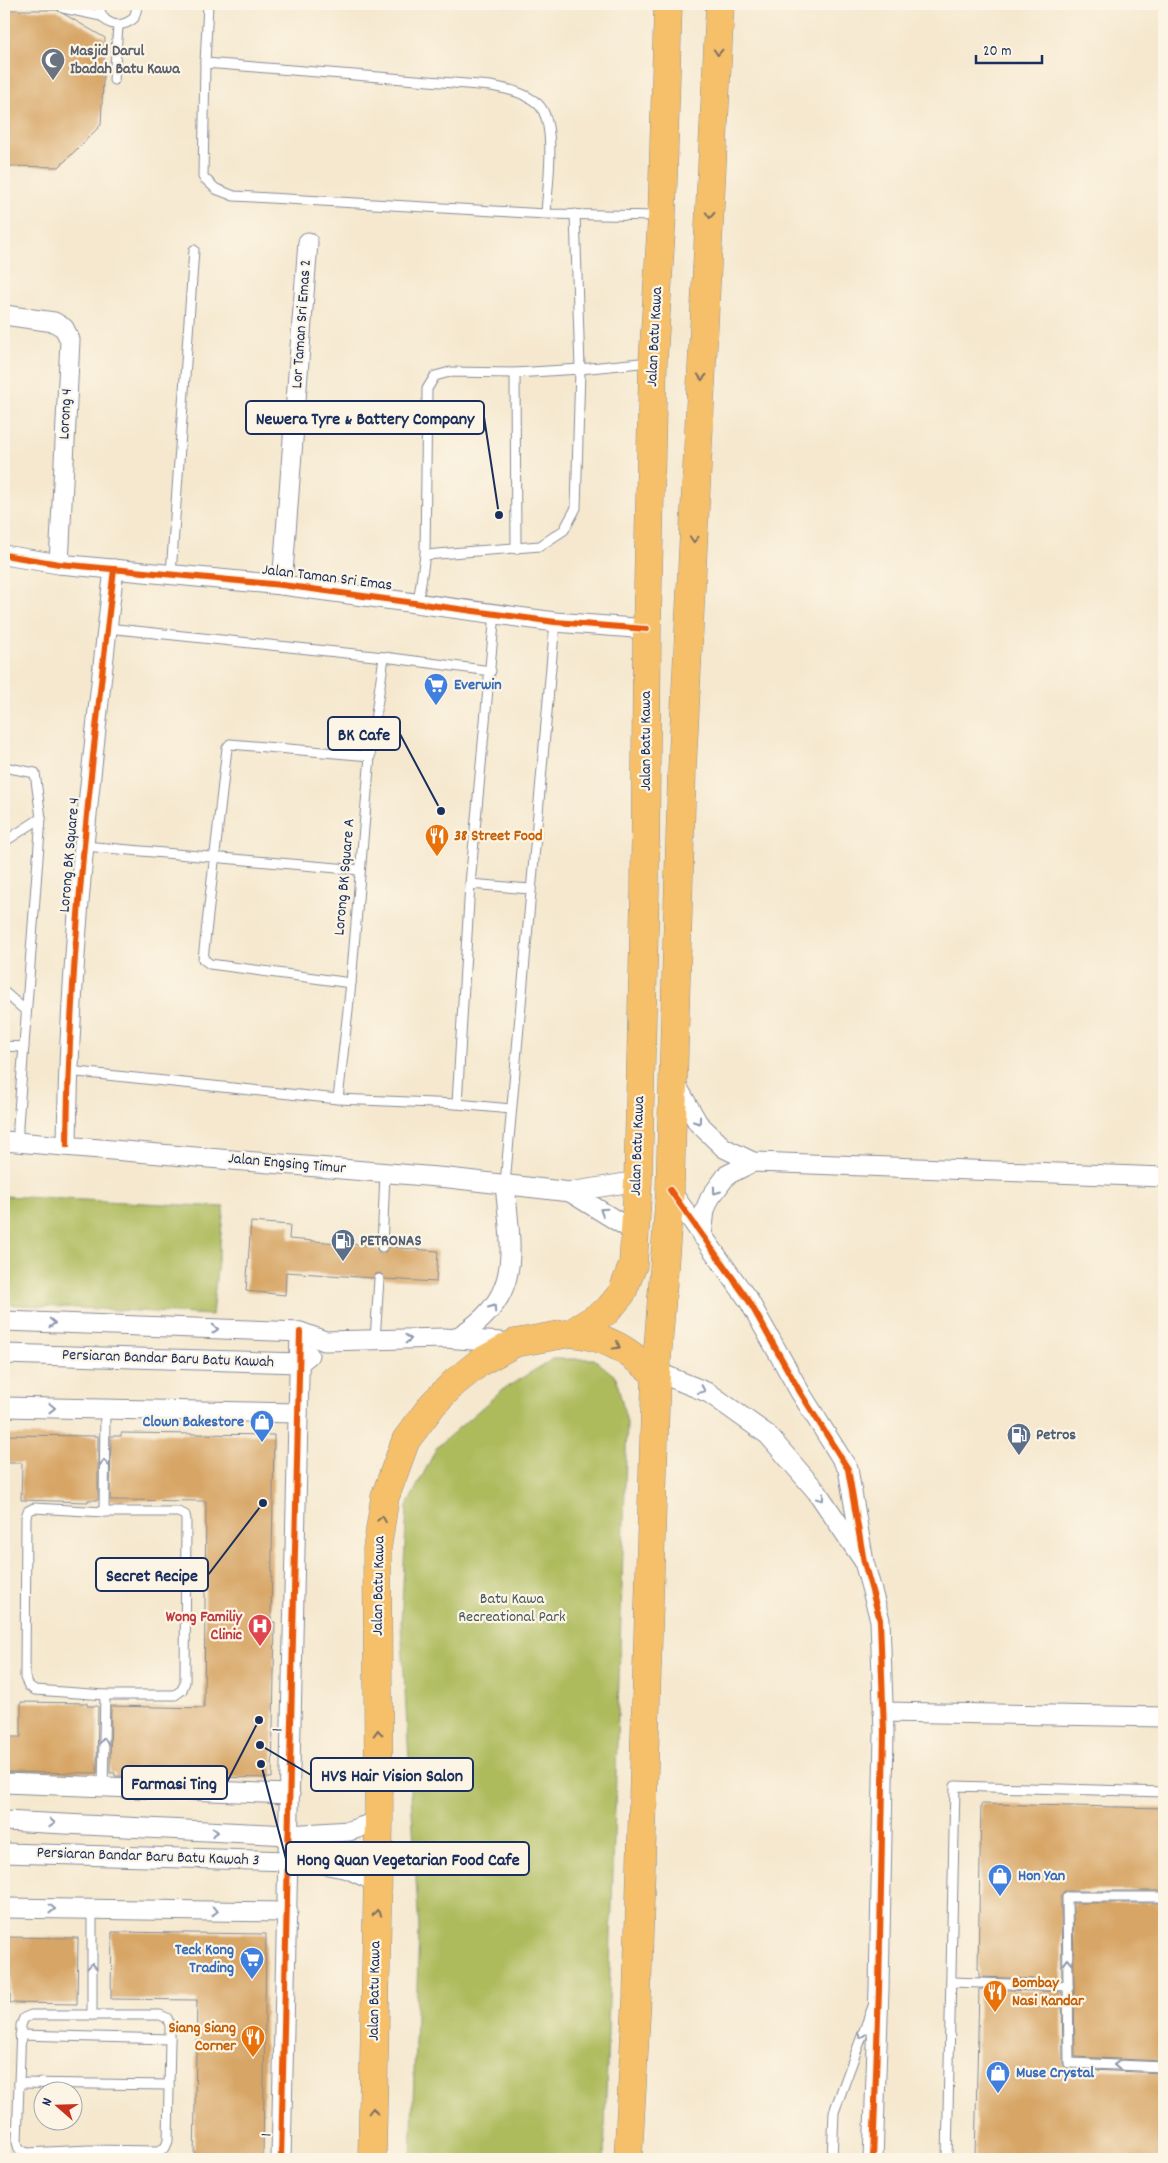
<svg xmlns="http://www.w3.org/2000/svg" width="1168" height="2163" viewBox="0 0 1168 2163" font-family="Dekko,sans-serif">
	<rect width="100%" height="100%" fill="#fcf5e5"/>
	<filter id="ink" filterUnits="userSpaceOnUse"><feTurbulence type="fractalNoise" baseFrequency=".02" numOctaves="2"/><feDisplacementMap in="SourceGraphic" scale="10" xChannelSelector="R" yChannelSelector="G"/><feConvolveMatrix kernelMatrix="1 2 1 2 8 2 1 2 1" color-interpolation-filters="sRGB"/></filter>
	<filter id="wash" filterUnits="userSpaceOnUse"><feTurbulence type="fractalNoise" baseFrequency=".0096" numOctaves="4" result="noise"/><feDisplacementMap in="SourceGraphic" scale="20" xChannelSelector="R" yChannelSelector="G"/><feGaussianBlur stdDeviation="1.12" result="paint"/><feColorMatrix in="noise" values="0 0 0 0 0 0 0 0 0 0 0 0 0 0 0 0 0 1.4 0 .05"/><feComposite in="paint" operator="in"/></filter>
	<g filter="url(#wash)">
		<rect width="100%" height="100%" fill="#f5e8cf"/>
		<g fill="#aebb5d" stroke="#64755e">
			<polygon points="4,1196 224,1207 212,1315 4,1304"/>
			<polygon points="553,1359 594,1359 616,1377 627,1423 604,2159 411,2159 419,1930 401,1623 407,1506 437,1447 502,1390"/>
		</g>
		<g id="blocks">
			<g fill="#d7a565">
				<polygon points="4,10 57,10 105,38 101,125 59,167 4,166"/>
				<polygon points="251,1222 290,1225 289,1239 376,1246 377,1250 381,1253 385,1252 388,1247 438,1251 436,1282 385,1279 380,1273 376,1274 373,1278 286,1272 285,1295 246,1291"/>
				<polygon points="121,1433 274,1435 271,1622 275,1622 272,1778 123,1776 115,1776 115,1773 110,1773 111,1706 204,1708 206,1501 110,1500 111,1436 121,1436"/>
				<polygon points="4,1435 98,1436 98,1500 88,1500 88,1502 21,1500 22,1463 4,1463"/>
				<polygon points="21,1702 87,1703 87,1706 98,1706 97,1773 4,1772 4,1737 21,1737"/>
				<polygon points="981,1804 1164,1808 1164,1891 1064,1891 1061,1897 1062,1980 979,1977 979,1969 978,1969"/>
				<polygon points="1073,1903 1163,1903 1164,2053 1162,2053 1162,2061 1075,2057"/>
				<polygon points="112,1932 266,1934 263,2159 194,2159 197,2000 111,1999"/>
				<polygon points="4,1937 78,1938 77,2004 10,2003 11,1966 4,1966"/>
				<polygon points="979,1989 1062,1992 1063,2063 1066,2069 1162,2073 1162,2159 975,2158"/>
			</g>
		</g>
	</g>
	<g filter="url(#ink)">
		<use href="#blocks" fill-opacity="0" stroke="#888c96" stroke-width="1"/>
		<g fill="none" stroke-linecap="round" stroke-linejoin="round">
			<defs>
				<g id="lane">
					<path d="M99 4C100 24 119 31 134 18L138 4"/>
					<polyline points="63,8 101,16"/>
					<polyline points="205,63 208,4"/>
					<polyline points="114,80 118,26"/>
					<path d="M546 214C547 188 558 123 538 104 525 92 507 89 491 86L205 63 203 177 216 189 234 196 546 214 659 216"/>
					<polyline points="575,214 580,369 650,362"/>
					<polyline points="425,555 540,546 564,530 576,508 580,369 515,373 516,549"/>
					<polyline points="171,574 194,250"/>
					<polyline points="418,603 425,555 427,389 435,376 450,372 515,373"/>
					<polyline points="107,628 384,657 491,671"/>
					<polyline points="4,767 35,773 41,818 18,1125 18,1142"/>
					<polyline points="4,842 41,818"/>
					<polyline points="84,846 360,870"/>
					<polyline points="470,884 530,889"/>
					<polyline points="351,983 210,964 203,959 227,748 230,744 370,756"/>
					<polyline points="4,992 26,1011"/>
					<polyline points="4,1046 24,1047"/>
					<polyline points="68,1071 338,1099 457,1104 511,1109"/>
					<polyline points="338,1099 351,983 370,756 384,657"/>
					<polyline points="457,1104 470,884 495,613"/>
					<polyline points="505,1184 555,622"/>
					<polyline points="382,1247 385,1173"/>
					<polyline points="375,1340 379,1279"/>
					<polygon points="34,1508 104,1512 178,1512 185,1515 186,1520 185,1682 182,1690 175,1695 105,1695 35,1690 29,1686 25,1678 26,1517 28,1511"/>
					<polyline points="104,1512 105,1409"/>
					<polyline points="103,1787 105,1695"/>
					<polyline points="1164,1897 1067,1897 1069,2063 1164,2067"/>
					<polyline points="92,1909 92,2015"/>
					<polyline points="951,1982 1068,1986"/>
					<polygon points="31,2015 160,2015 167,2018 170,2025 170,2039 168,2141 165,2148 158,2151 89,2150 27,2153 19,2149 17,2142 21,2025 24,2018"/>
					<polyline points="20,2035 170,2039"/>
					<polyline points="19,2083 169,2085"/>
					<polyline points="832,2159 834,2112 873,2006"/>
					<polyline points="947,2159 955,1786 1164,1792"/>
				</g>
				<g id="street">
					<polyline points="4,315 54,322 64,328 70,340 59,564"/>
					<polyline points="4,555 59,564 282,585 555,622 647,629"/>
					<polyline points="282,585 308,242"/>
					<polyline points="674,1081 698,1123 724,1148 753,1162 1164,1177"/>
					<polyline points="4,1141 449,1178 570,1192 638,1181"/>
					<path d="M67 1145C69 952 92 760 114 569"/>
					<polyline points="670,1190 749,1301 800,1392 848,1469 864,1562 880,1620 884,1732 879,1989 873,2159"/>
					<polyline points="570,1192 635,1232"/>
					<polyline points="702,1236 705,1210 710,1198 727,1175 753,1162"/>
					<polyline points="4,1321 300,1332 325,1341 444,1338 515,1343"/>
					<path d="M456 1338C524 1297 511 1253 505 1184"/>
					<polyline points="4,1354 299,1363 309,1355"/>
					<polyline points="656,1374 667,1376 709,1393 768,1435 817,1492 861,1557"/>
					<polyline points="4,1407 298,1413"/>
					<polyline points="883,1712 1164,1717"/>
					<polyline points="4,1783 290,1794"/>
					<polyline points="4,1821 289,1835 349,1831 379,1821"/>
					<polyline points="4,1853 289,1861 318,1863 348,1869 378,1883"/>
					<polyline points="4,1908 288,1912"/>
					<polyline points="281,2159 300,1332"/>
				</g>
				<g id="highway">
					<path d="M571 1333C610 1337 626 1350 656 1374"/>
					<polyline points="372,2159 379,1821 377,1549 385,1497 406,1440 433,1404 454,1383 480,1362 515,1343 571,1333 607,1311 622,1293 633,1265 638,1181 645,889 647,629 653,362 662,216 668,4"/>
					<polyline points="628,2159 637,1997 656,1374 670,1190 682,770 720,4"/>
				</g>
			</defs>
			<use href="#lane" stroke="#888c96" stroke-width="11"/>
			<use href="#street" stroke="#888c96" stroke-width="21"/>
			<use href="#highway" stroke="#888c96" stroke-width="29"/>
			<use href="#lane" stroke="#fff" stroke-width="9"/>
			<use href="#street" stroke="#fff" stroke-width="19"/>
			<use href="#highway" stroke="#f6c06b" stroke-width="28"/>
			<defs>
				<g id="cycleway">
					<polyline points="4,555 59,564 282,585 555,622 647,629"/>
					<path d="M67 1145C69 952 92 760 114 569"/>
					<polyline points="670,1190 749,1301 800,1392 848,1469 864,1562 880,1620 884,1732 879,1989 873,2159"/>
					<polyline points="281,2159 300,1332"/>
				</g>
			</defs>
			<use href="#cycleway" stroke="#fcf5e5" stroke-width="9"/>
			<use href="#cycleway" stroke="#e8590c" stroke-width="6"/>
		</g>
		<defs><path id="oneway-chevron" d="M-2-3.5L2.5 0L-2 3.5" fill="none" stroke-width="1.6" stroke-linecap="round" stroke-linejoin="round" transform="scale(1.25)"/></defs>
		<g stroke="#7e7064">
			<use href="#oneway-chevron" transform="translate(718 52) rotate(93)"/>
			<use href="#oneway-chevron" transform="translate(710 215) rotate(93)"/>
			<use href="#oneway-chevron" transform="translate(702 377) rotate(93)"/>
			<use href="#oneway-chevron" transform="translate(694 539) rotate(93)"/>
			<use href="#oneway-chevron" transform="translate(617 1346) rotate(29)"/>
			<use href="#oneway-chevron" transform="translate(382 1519) rotate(-80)"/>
			<use href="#oneway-chevron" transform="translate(378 1733) rotate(-91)"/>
			<use href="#oneway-chevron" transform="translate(377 1913) rotate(-88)"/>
			<use href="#oneway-chevron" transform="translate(373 2111) rotate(-89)"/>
		</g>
		<g stroke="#8d97ae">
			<use href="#oneway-chevron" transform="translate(698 1121) rotate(54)"/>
			<use href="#oneway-chevron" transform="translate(716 1191) rotate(126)"/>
			<use href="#oneway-chevron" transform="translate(603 1211) rotate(-147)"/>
			<use href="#oneway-chevron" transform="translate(493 1308) rotate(-55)"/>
			<use href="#oneway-chevron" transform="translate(52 1323) rotate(2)"/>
			<use href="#oneway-chevron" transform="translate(215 1329) rotate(2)"/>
			<use href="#oneway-chevron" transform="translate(408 1339) rotate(-2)"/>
			<use href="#oneway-chevron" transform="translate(702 1390) rotate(23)"/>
			<use href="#oneway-chevron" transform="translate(52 1408) rotate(1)"/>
			<use href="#oneway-chevron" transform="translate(104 1463) rotate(-90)"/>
			<use href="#oneway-chevron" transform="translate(821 1498) rotate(55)"/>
			<use href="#oneway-chevron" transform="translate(104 1741) rotate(-89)"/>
			<use href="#oneway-chevron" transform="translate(52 1823) rotate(3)"/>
			<use href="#oneway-chevron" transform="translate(215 1832) rotate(3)"/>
			<use href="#oneway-chevron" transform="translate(52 1909) rotate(1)"/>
			<use href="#oneway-chevron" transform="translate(215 1911) rotate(1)"/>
			<use href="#oneway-chevron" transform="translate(1068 1962) rotate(-91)"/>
			<use href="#oneway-chevron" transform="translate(92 1966) rotate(-90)"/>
			<use href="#oneway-chevron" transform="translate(861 2035) rotate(111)"/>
			<use href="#oneway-chevron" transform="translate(1117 2065) rotate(-178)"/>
		</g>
	</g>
	<defs>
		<symbol id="mosque-pin" viewBox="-11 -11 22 30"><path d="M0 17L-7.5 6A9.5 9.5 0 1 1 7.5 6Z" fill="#6b7280" stroke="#fcf5e5"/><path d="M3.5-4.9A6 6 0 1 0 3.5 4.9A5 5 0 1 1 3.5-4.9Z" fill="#fff"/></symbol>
		<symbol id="supermarket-pin" viewBox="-11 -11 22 30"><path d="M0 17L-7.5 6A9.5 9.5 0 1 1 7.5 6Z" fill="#3f7fe0" stroke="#fcf5e5"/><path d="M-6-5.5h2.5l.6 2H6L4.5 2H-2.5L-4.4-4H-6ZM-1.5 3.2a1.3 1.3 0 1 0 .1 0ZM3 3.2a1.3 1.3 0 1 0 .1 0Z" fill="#fff"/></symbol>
		<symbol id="restaurant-pin" viewBox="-11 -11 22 30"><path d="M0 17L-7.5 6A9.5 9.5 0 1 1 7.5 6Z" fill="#e8710a" stroke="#fcf5e5"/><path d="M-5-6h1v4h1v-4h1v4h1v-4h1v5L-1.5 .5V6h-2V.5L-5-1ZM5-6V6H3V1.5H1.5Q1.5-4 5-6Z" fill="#fff"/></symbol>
		<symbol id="fuel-pin" viewBox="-11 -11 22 30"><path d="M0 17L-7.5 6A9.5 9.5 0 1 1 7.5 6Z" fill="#5c6f8a" stroke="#fcf5e5"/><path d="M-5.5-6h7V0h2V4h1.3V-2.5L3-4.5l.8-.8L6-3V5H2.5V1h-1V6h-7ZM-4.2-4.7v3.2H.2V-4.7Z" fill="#fff"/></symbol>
		<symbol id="shop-pin" viewBox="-11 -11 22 30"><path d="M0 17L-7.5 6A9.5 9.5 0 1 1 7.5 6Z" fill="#3f7fe0" stroke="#fcf5e5"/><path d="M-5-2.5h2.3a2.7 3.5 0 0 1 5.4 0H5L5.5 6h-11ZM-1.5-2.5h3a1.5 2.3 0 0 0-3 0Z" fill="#fff"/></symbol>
		<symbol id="hospital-pin" viewBox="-11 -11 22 30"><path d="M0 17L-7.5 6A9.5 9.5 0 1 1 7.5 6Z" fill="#e0444e" stroke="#fcf5e5"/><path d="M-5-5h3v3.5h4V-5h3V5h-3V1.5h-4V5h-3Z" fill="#fff"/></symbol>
	</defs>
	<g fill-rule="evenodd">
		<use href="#mosque-pin" x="39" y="46" width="28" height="38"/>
		<use href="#supermarket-pin" x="422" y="671" width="28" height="38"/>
		<use href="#restaurant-pin" x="423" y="822" width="28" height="38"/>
		<use href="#fuel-pin" x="329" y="1227" width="28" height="38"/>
		<use href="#shop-pin" x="248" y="1408" width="28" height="38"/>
		<use href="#fuel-pin" x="1005" y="1421" width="28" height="38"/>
		<use href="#hospital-pin" x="246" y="1612" width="28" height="38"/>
		<use href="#shop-pin" x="986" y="1862" width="28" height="38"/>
		<use href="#supermarket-pin" x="238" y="1945" width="28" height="38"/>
		<use href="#restaurant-pin" x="981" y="1978" width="28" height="38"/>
		<use href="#restaurant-pin" x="239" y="2023" width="28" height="38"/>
		<use href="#shop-pin" x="984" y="2059" width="28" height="38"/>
	</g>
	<g text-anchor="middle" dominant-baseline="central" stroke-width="4.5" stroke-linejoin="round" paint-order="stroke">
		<g font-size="16" font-weight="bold" fill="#5b616d" stroke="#fcf5e5" text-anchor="start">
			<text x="70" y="51">Masjid Darul<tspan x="70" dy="18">Ibadah Batu Kawa</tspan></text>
		</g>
		<g font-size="16" fill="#1b2f5e" stroke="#fcf5e5">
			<text transform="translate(302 324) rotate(-86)">Lor Taman Sri Emas 2</text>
			<text transform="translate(655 337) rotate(-87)">Jalan Batu Kawa</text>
			<text transform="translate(66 414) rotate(-87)">Lorong 4</text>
			<text transform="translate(327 578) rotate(7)">Jalan Taman Sri Emas</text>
			<text transform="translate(646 741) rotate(-90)">Jalan Batu Kawa</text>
			<text transform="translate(70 855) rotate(-85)">Lorong BK Square 4</text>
			<text transform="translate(345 877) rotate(-85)">Lorong BK Square A</text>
			<text transform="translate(638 1146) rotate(-88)">Jalan Batu Kawa</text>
			<text transform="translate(287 1164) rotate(5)">Jalan Engsing Timur</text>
			<text transform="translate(168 1359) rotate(2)">Persiaran Bandar Baru Batu Kawah</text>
			<text transform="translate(379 1586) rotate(-89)">Jalan Batu Kawa</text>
			<text transform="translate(278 1730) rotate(-89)">1</text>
			<text transform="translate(148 1857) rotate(2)">Persiaran Bandar Baru Batu Kawah 3</text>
			<text transform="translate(375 1991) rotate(-89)">Jalan Batu Kawa</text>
			<text transform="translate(267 2135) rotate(-88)">1</text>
		</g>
		<g font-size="16" font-weight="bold" fill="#366cbe" stroke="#fcf5e5" text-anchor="start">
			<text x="454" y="685">Everwin</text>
			<text x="244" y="1422" text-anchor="end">Clown Bakestore</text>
			<text x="1018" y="1876">Hon Yan</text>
			<text x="234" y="1950" text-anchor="end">Teck Kong<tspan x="234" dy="18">Trading</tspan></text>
			<text x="1016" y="2073">Muse Crystal</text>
		</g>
		<g font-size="16" font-weight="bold" fill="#c56008" stroke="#fcf5e5" text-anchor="start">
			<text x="454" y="836">38 Street Food</text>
			<text x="1012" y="1983">Bombay<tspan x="1012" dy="18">Nasi Kandar</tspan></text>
			<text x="236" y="2028" text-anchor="end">Siang Siang<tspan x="236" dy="18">Corner</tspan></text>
		</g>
		<g font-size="16" font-weight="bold" fill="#4e5e75" stroke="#fcf5e5" text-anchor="start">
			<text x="360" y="1241">PETRONAS</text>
			<text x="1036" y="1435">Petros</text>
		</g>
		<g font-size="16" fill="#47595e" stroke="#fcf5e5">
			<text x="512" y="1599">Batu Kawa<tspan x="512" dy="18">Recreational Park</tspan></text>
		</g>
		<g font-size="16" font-weight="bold" fill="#be3a42" stroke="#fcf5e5" text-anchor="end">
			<text x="242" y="1617">Wong Familiy<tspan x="242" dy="18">Clinic</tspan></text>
		</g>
	</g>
	<path fill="none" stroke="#1b2f5e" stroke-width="2" d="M499 515L484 417M441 811L400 734M263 1503L208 1575M260 1745L311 1775M259 1720L227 1782M261 1764L286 1859"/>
	<g fill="#1b2f5e" stroke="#fcf5e5" stroke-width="2">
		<circle cx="499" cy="515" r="5"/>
		<circle cx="441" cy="811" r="5"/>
		<circle cx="263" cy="1503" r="5"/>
		<circle cx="260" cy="1745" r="5"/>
		<circle cx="259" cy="1720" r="5"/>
		<circle cx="261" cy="1764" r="5"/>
	</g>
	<g fill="#fcf5e5" stroke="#1b2f5e" stroke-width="2">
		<rect x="246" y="401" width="238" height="33" rx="5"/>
		<rect x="328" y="717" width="72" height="33" rx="5"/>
		<rect x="96" y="1558" width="112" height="33" rx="5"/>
		<rect x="311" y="1758" width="162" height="33" rx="5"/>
		<rect x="122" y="1766" width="105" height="33" rx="5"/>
		<rect x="286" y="1842" width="243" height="33" rx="5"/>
	</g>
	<g font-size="18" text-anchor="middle" font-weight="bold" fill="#1b2f5e">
		<text x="365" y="424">Newera Tyre &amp; Battery Company</text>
		<text x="364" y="740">BK Cafe</text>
		<text x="152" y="1581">Secret Recipe</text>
		<text x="392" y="1781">HVS Hair Vision Salon</text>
		<text x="174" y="1789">Farmasi Ting</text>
		<text x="408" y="1865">Hong Quan Vegetarian Food Cafe</text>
	</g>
	<rect width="1168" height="2163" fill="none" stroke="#fcf5e5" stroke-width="20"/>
	<g transform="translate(58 2106) rotate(290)"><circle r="24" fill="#fcf5e5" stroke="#a2a6af"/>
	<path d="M0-4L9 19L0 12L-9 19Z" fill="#c8321e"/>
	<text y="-8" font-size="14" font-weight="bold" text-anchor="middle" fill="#1b2f5e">N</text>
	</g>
	<path d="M976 55v8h66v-8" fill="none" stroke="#1b2f5e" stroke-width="2.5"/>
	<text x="983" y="55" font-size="15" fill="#1b2f5e" stroke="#fcf5e5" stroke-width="4" paint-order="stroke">20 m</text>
</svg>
